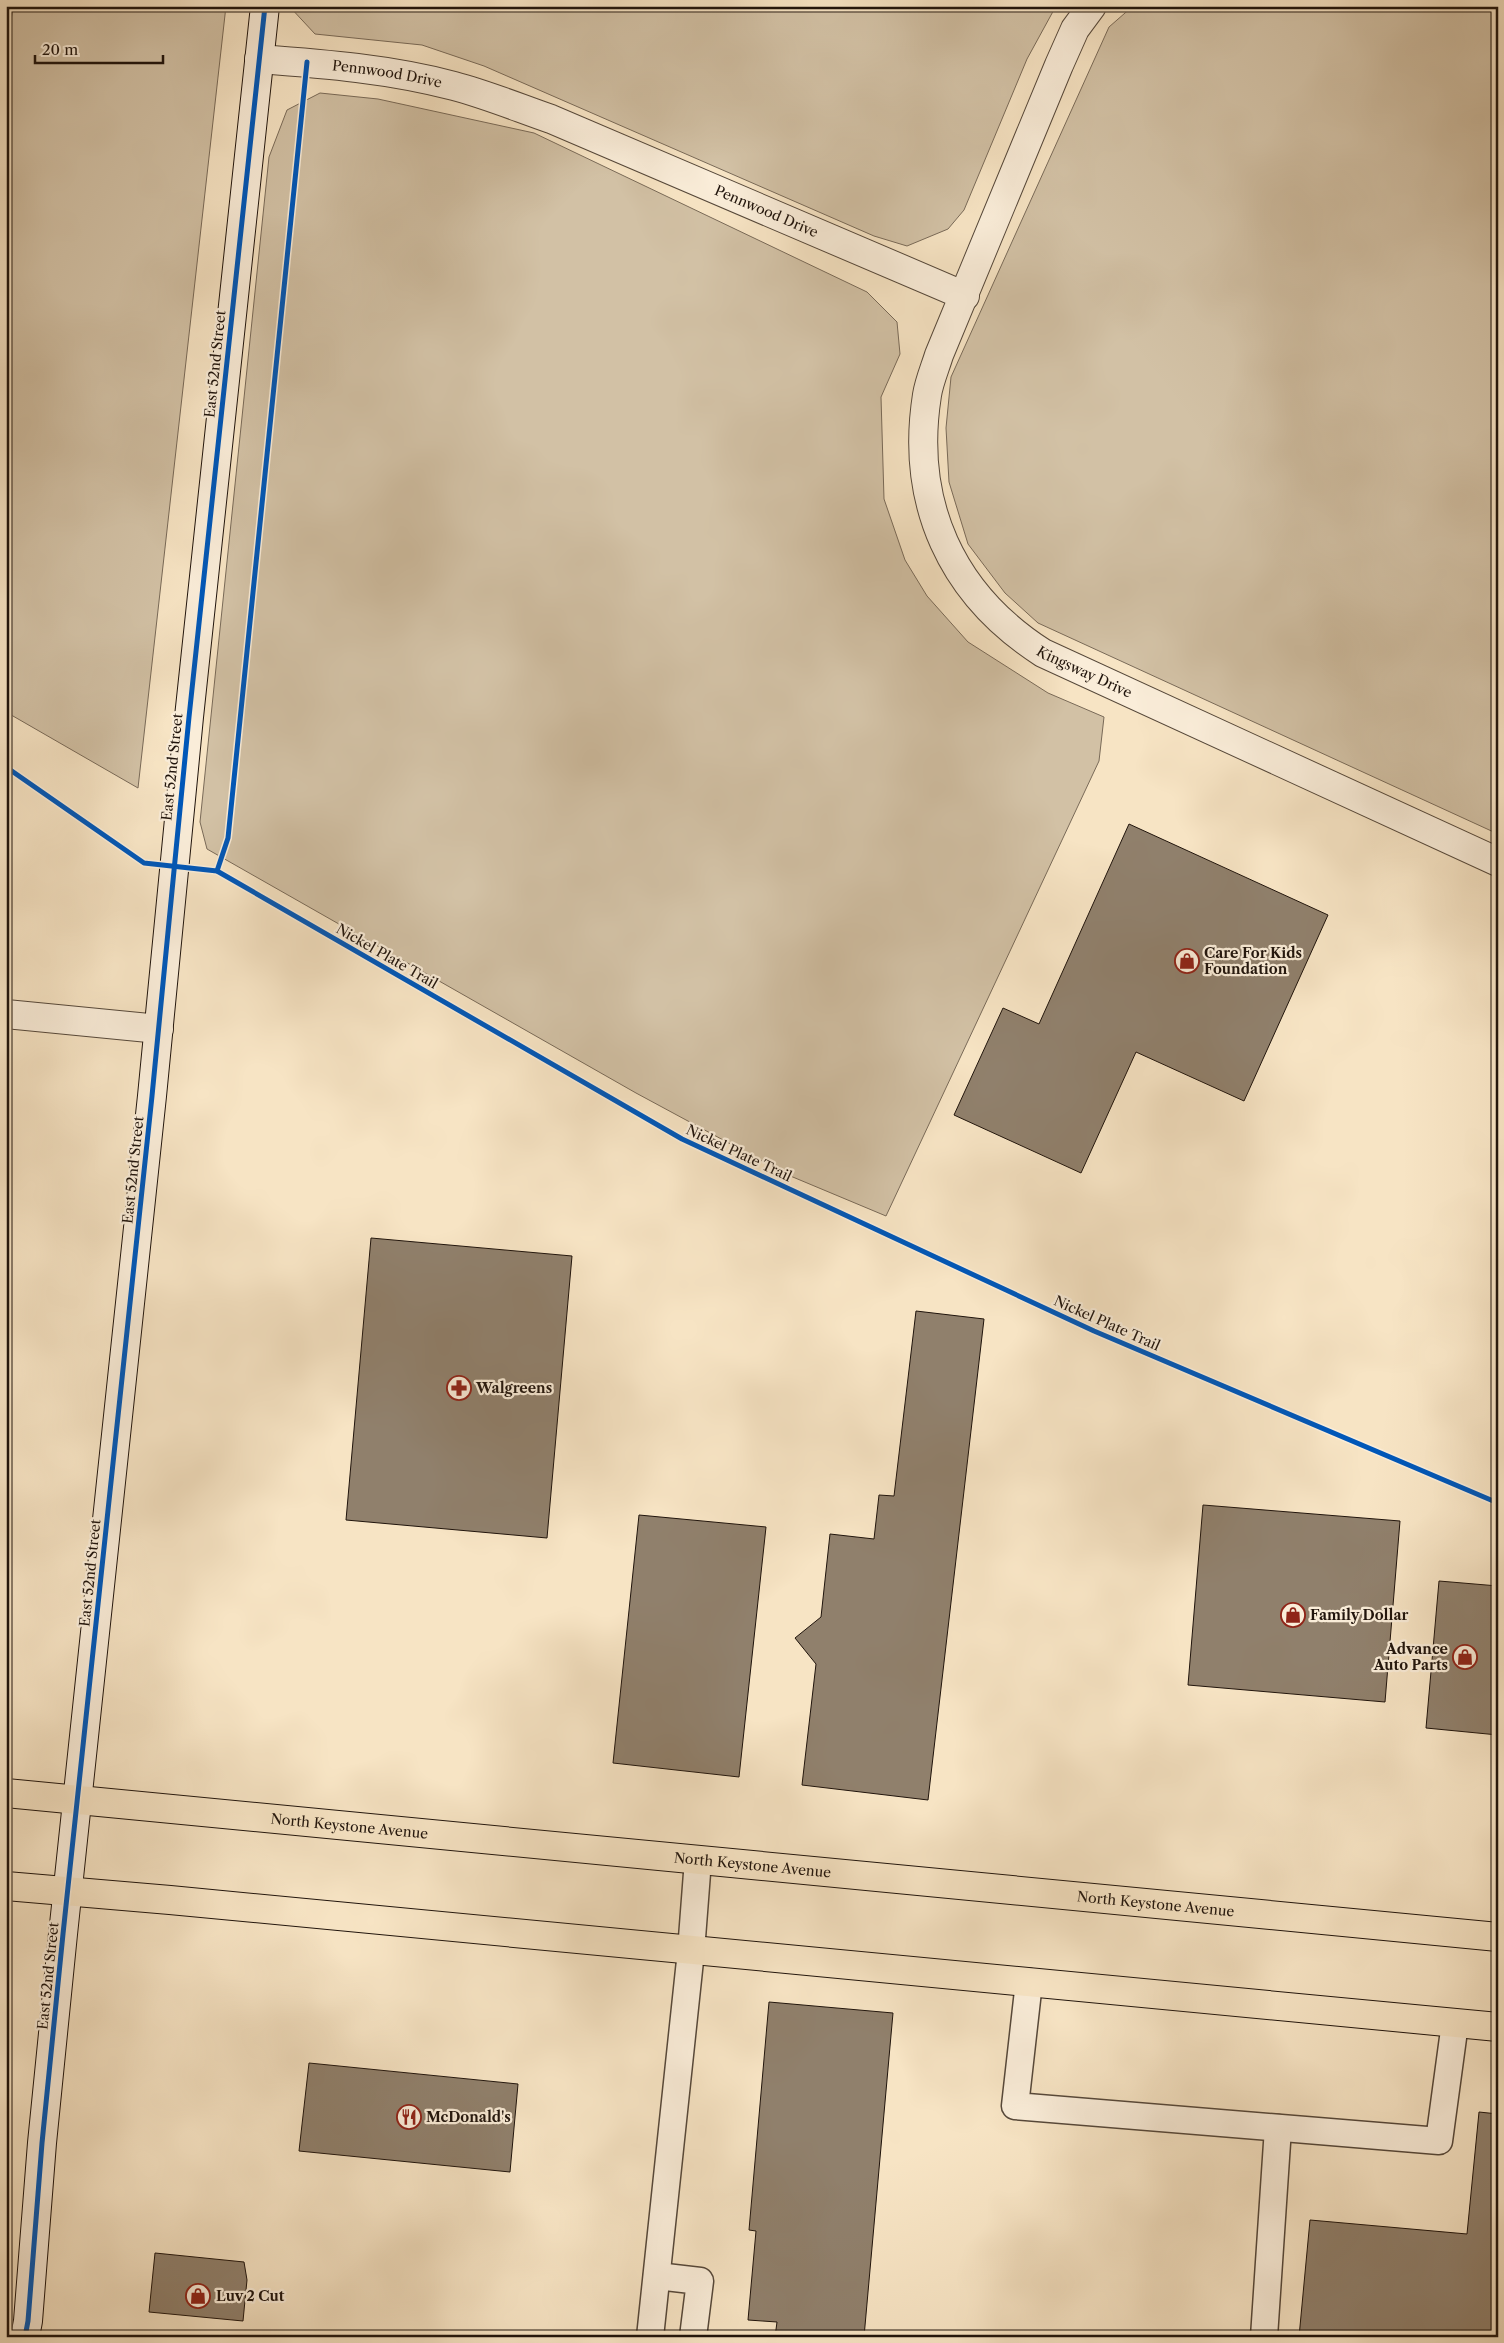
<svg xmlns="http://www.w3.org/2000/svg" width="1504" height="2343" viewBox="0 0 1504 2343" font-family="'Libre Caslon Text',serif">
	<rect width="100%" height="100%" fill="#f7e4c4"/>
	<filter id="stains"><feTurbulence type="fractalNoise" baseFrequency=".004" numOctaves="4"/><feColorMatrix values="0 0 0 0 .2 0 0 0 0 .09 0 0 0 0 .02 0 0 0 .5 -.17"/></filter>
	<radialGradient id="worn" r=".72"><stop offset=".6" stop-color="#630" stop-opacity="0"/><stop offset="1" stop-color="#630" stop-opacity=".3"/></radialGradient>
	<g fill="#d2c1a5" stroke="#796a58">
		<polygon points="6,6 226,6 138,788 6,712"/>
		<polygon points="289,6 1056,6 1027,59 964,210 948,229 907,246 874,236 484,66 422,45 315,34"/>
		<polygon points="1133,6 1498,6 1498,834 1038,623 1005,593 968,544 949,482 946,428 951,377 1109,27"/>
		<polygon points="320,93 378,99 534,133 867,292 897,322 900,354 881,397 884,499 905,560 927,596 968,642 1048,693 1104,717 1099,761 886,1216 788,1175 636,1093 207,849 200,822 269,157 287,110"/>
	</g>
	<g fill="#90806c" stroke="#20140c">
		<polygon points="6,6 13,6 10,28 6,27"/>
		<polygon points="1129,824 1328,915 1244,1101 1136,1052 1081,1173 954,1115 1003,1008 1039,1024"/>
		<polygon points="371,1238 572,1256 547,1538 346,1520"/>
		<polygon points="916,1311 984,1319 928,1800 802,1785 816,1664 795,1638 821,1617 830,1534 874,1539 879,1495 894,1496"/>
		<polygon points="1203,1505 1400,1521 1385,1702 1188,1685"/>
		<polygon points="639,1515 766,1527 739,1777 613,1763"/>
		<polygon points="1439,1581 1498,1586 1498,1735 1426,1728"/>
		<polygon points="769,2002 893,2013 864,2337 775,2337 777,2322 748,2320 756,2231 749,2230"/>
		<polygon points="309,2063 518,2084 510,2172 299,2151"/>
		<polygon points="1479,2112 1498,2114 1498,2337 1299,2337 1310,2220 1467,2234"/>
		<polygon points="155,2253 244,2262 247,2280 243,2321 149,2312"/>
	</g>
	<g fill="none" stroke-linecap="round" stroke-linejoin="round">
		<defs>
			<g id="lane">
				<polyline points="1029,1982 1015,2106 1439,2141 1455,2023"/>
				<polyline points="657,2276 700,2281 693,2337"/>
				<polyline points="650,2337 691,1951 698,1860"/>
				<polyline points="1264,2337 1278,2128"/>
			</g>
			<g id="street">
				<path id="s1" d="M1092 6 1075 29 1059 65 939 355C935 368 929 382 927 395 910 503 951 594 1043 653L1498 862"/>
				<path id="s2" d="M259 59C325 64 390 69 454 86 488 95 519 108 551 119L965 296"/>
				<polyline points="6,1014 159,1029"/>
			</g>
			<polyline id="secondary" points="25,2337 28,2321 42,2143 63,1934 152,1096 189,717 265,6"/>
			<g id="primary">
				<path id="s3" d="M6 1793 1498 1937"/>
				<polyline points="6,1886 170,1900 1498,2027"/>
			</g>
		</defs>
		<use href="#lane" stroke="#56483a" stroke-width="29"/>
		<use href="#street" stroke="#56483a" stroke-width="30"/>
		<use href="#secondary" stroke="#20140c" stroke-width="30"/>
		<use href="#primary" stroke="#20140c" stroke-width="30"/>
		<use href="#lane" stroke="#faedd9" stroke-width="26"/>
		<use href="#street" stroke="#faedd9" stroke-width="28"/>
		<use href="#secondary" stroke="#faedd9" stroke-width="28"/>
		<use href="#primary" stroke="#f7e4c4" stroke-width="28"/>
		<defs>
			<g id="cycleway">
				<polyline points="6,767 144,863 217,871 682,1139 1094,1331 1498,1503"/>
				<polyline points="217,871 228,838 307,62"/>
				<polyline points="25,2337 28,2321 42,2143 63,1934 152,1096 189,717 265,6"/>
			</g>
		</defs>
		<use href="#cycleway" stroke="#faedd9" stroke-width="8"/>
		<use href="#cycleway" stroke="#0057b8" stroke-width="5"/>
	</g>
	<defs>
		<symbol id="shop-ring" viewBox="-11 -11 22 22"><circle r="9.5" fill="#faedd9" stroke="#8f2418" stroke-width="1.5"/><path d="M-5-2.5h2.3a2.7 3.5 0 0 1 5.4 0H5L5.5 6h-11ZM-1.5-2.5h3a1.5 2.3 0 0 0-3 0Z" fill="#8f2418"/></symbol>
		<symbol id="pharmacy-ring" viewBox="-11 -11 22 22"><circle r="9.5" fill="#faedd9" stroke="#8f2418" stroke-width="1.5"/><path d="M-2-6h4v4h4v4h-4v4h-4v-4h-4v-4h4Z" fill="#8f2418"/></symbol>
		<symbol id="restaurant-ring" viewBox="-11 -11 22 22"><circle r="9.5" fill="#faedd9" stroke="#8f2418" stroke-width="1.5"/><path d="M-5-6h1v4h1v-4h1v4h1v-4h1v5L-1.5 .5V6h-2V.5L-5-1ZM5-6V6H3V1.5H1.5Q1.5-4 5-6Z" fill="#8f2418"/></symbol>
	</defs>
	<g fill-rule="evenodd">
		<use href="#shop-ring" x="1173" y="947" width="28" height="28"/>
		<use href="#pharmacy-ring" x="445" y="1374" width="28" height="28"/>
		<use href="#shop-ring" x="1279" y="1601" width="28" height="28"/>
		<use href="#shop-ring" x="1451" y="1643" width="28" height="28"/>
		<use href="#restaurant-ring" x="395" y="2103" width="28" height="28"/>
		<use href="#shop-ring" x="184" y="2282" width="28" height="28"/>
	</g>
	<g text-anchor="middle" dominant-baseline="central" stroke-width="4.5" stroke-linejoin="round" paint-order="stroke">
		<g font-size="14" fill="#20140c" stroke="#faedd9">
			<text stroke="none"><textPath href="#s2" startOffset="129">Pennwood Drive</textPath></text>
			<text stroke="none"><textPath href="#s2" startOffset="534">Pennwood Drive</textPath></text>
			<text transform="translate(215 364) rotate(-84)">East 52nd Street</text>
			<text stroke="none"><textPath href="#s1" startOffset="770">Kingsway Drive</textPath></text>
			<text transform="translate(172 767) rotate(-84)">East 52nd Street</text>
			<text transform="translate(387 956) rotate(30)">Nickel Plate Trail</text>
			<text transform="translate(739 1153) rotate(25)">Nickel Plate Trail</text>
			<text transform="translate(133 1170) rotate(-84)">East 52nd Street</text>
			<text transform="translate(1107 1323) rotate(24)">Nickel Plate Trail</text>
			<text transform="translate(90 1573) rotate(-84)">East 52nd Street</text>
			<text stroke="none"><textPath href="#s3" startOffset="345">North Keystone Avenue</textPath></text>
			<text stroke="none"><textPath href="#s3" startOffset="750">North Keystone Avenue</textPath></text>
			<text stroke="none"><textPath href="#s3" startOffset="1155">North Keystone Avenue</textPath></text>
			<text transform="translate(48 1976) rotate(-84)">East 52nd Street</text>
		</g>
		<g font-size="14" font-weight="bold" fill="#20140c" stroke="#faedd9" text-anchor="start">
			<text x="1204" y="953">Care For Kids<tspan x="1204" dy="16">Foundation</tspan></text>
			<text x="476" y="1388">Walgreens</text>
			<text x="1310" y="1615">Family Dollar</text>
			<text x="1448" y="1649" text-anchor="end">Advance<tspan x="1448" dy="16">Auto Parts</tspan></text>
			<text x="426" y="2117">McDonald's</text>
			<text x="216" y="2296">Luv 2 Cut</text>
		</g>
	</g>
	<rect width="1504" height="2343" fill="none" stroke="#f7e4c4" stroke-width="25"/>
	<rect x="8" y="8" width="1489" height="2328" fill="none" stroke="#20140c" stroke-width="2.5"/>
	<rect x="12" y="12" width="1479" height="2318" fill="none" stroke="#20140c"/>
	<path d="M35 55v8h128v-8" fill="none" stroke="#20140c" stroke-width="2.5"/>
	<text x="42" y="55" font-size="15" fill="#20140c" stroke="#faedd9" stroke-width="4" paint-order="stroke">20 m</text>
	<rect width="100%" height="100%" filter="url(#stains)"/>
	<rect width="100%" height="100%" fill="url(#worn)"/>
</svg>
